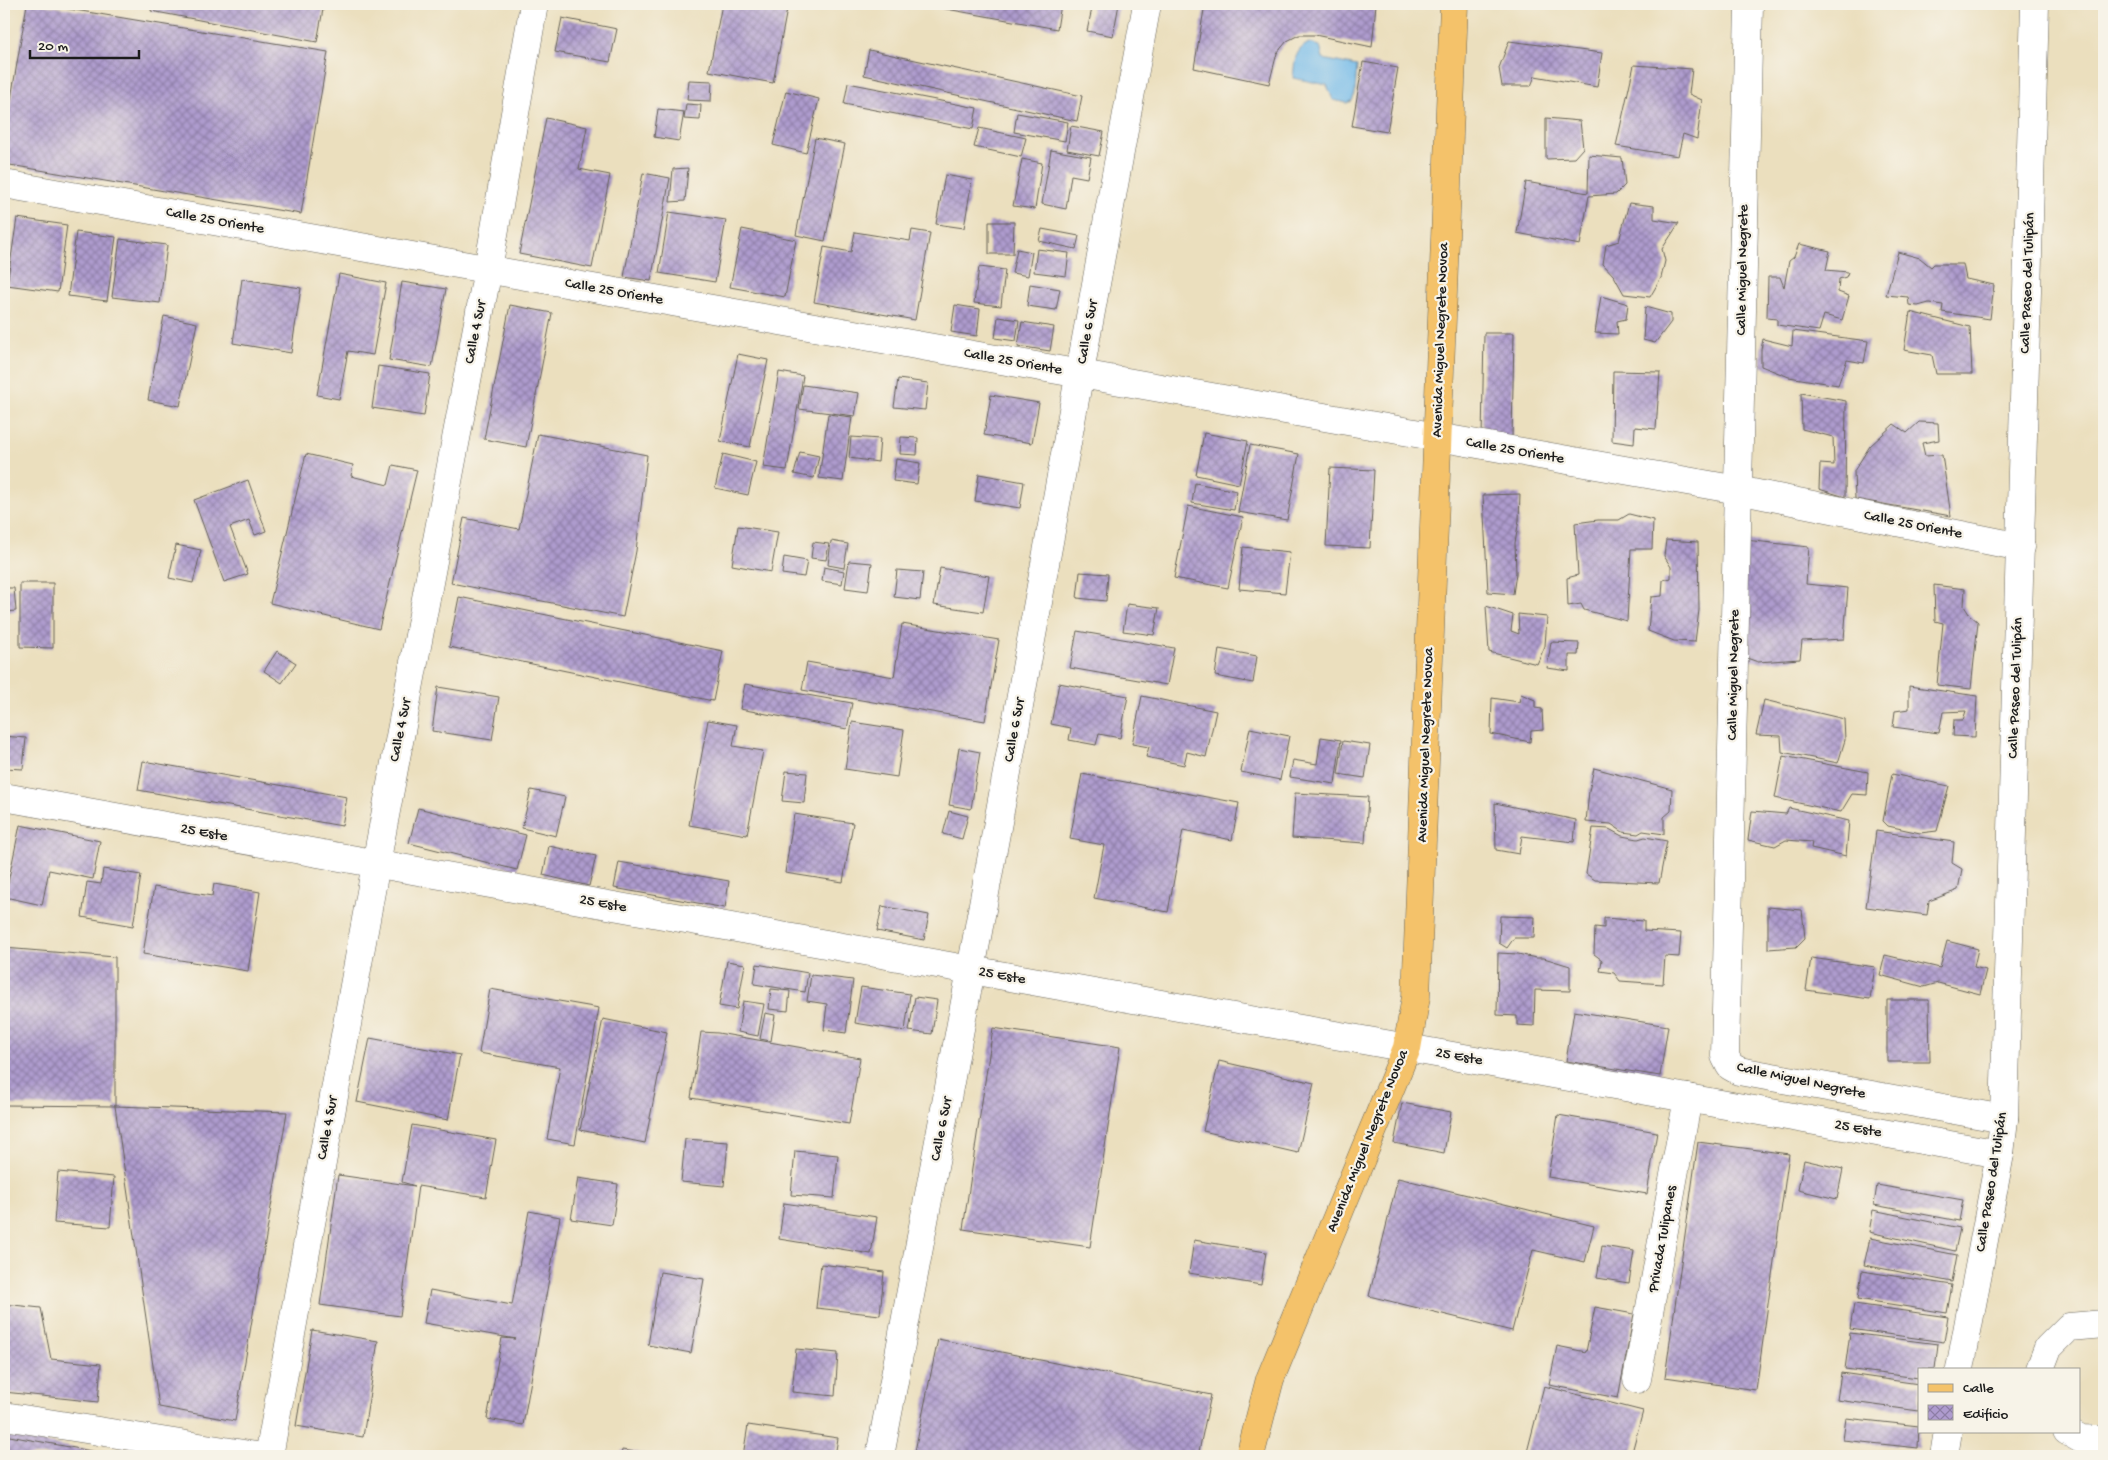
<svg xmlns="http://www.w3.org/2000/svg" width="2108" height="1460" viewBox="0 0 2108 1460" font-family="'Gochi Hand',sans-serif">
	<defs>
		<pattern id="building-cross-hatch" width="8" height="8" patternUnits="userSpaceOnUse" patternTransform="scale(1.25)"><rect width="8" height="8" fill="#ae9bce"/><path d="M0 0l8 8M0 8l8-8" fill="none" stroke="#8d7ea6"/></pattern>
	</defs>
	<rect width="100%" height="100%" fill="#f7f3e8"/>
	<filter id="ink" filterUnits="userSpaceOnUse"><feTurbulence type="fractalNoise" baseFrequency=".02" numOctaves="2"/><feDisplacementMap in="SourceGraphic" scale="10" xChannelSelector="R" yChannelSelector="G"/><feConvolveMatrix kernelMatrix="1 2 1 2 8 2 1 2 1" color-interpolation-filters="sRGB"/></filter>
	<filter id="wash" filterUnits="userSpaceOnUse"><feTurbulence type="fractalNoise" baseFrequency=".0096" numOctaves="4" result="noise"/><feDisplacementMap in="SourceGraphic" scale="20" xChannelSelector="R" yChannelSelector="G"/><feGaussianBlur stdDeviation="1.12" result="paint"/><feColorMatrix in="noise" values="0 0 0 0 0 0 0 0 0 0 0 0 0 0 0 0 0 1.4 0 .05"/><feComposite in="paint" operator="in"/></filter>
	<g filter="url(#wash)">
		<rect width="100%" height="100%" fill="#ebdfbe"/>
		<path fill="#71b9e9" stroke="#466a82" d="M1309 43 1320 46 1323 59 1357 66 1355 93 1352 101 1347 103 1333 100 1327 85 1293 78C1295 63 1293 51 1309 43Z"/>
		<g id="blocks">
			<g fill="url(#building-cross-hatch)">
				<polygon points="27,4 39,4 328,52 301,214 4,164 4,140"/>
				<polygon points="152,4 324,4 317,42 151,11"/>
				<polygon points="722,4 788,4 773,83 709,71"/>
				<polygon points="919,4 1061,4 1057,29"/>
				<polygon points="1093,4 1119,4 1113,36 1087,31"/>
				<polygon points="1205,4 1376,4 1372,47 1315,35 1299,35 1287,41 1277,53 1269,84 1194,68"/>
				<polygon points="562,18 617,29 610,62 555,52"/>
				<polygon points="1509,41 1602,53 1597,87 1535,76 1531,86 1502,86 1499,68"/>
				<polygon points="869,50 1082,96 1077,121 864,75"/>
				<polygon points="1363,62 1398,68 1387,132 1352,126"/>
				<polygon points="1634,65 1692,69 1689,94 1702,100 1697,139 1683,134 1678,156 1616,146"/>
				<polygon points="689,80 712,81 711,101 687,100"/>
				<polygon points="848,83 977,108 973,129 844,104"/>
				<polygon points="786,91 819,99 806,153 773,145"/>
				<polygon points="686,104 701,105 700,120 684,119"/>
				<polygon points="658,109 684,112 679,141 654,137"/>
				<polygon points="1017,113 1068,122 1065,141 1014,132"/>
				<polygon points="546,118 587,127 579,169 610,175 592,268 519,254"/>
				<polygon points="1546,118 1580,121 1583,148 1574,158 1546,159"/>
				<polygon points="1071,126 1104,132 1099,156 1067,150"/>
				<polygon points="979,128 1026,138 1021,157 974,147"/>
				<polygon points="815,138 845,144 825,241 796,235"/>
				<polygon points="1051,150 1091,157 1087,178 1071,175 1066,209 1042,204"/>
				<polygon points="1589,155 1622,158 1625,185 1616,194 1589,196 1580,245 1517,233 1526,182 1588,193"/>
				<polygon points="1022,159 1042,163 1035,209 1013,206"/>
				<polygon points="688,168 685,201 670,202 673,169"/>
				<polygon points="643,173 670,178 651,281 624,277"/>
				<polygon points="945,175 972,180 964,228 936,224"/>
				<polygon points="1629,203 1654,206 1654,219 1679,223 1662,249 1665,261 1661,278 1650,297 1624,294 1614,276 1603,264 1606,245 1619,241"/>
				<polygon points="669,212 726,220 715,282 659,273"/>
				<polygon points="17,218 67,225 58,292 7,285"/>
				<polygon points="989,222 1014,222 1013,254 989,254"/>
				<polygon points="742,229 796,240 785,297 730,287"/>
				<polygon points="1042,229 1079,236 1076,249 1039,241"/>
				<polygon points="912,230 930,233 915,320 814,302 824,247 851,252 855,232 910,241"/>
				<polygon points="76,232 116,237 107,301 68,296"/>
				<polygon points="120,239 167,245 160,303 112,297"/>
				<polygon points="1799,244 1830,251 1826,270 1848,272 1846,277 1839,279 1838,292 1849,296 1842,320 1824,315 1819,331 1777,325 1777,319 1767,318 1768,277 1780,277 1784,287 1789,261 1794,257"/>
				<polygon points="1017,249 1032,252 1028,276 1012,273"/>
				<polygon points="1037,249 1069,253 1066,276 1034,272"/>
				<polygon points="1898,252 1920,258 1931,267 1934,264 1963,264 1966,279 1994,285 1990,319 1942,312 1943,305 1929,303 1918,306 1909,305 1908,297 1886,295"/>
				<polygon points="979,267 1005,270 1001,306 974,303"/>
				<polygon points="339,274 386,283 373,355 348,351 339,399 317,395"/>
				<polygon points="242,279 301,288 291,353 233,343"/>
				<polygon points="402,282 446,289 432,367 389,360"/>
				<polygon points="1030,284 1060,289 1056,310 1027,306"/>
				<polygon points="1601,296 1628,304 1626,319 1617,321 1618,334 1595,333"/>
				<polygon points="510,305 552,313 526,447 484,439"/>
				<polygon points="955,305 980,309 977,336 951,332"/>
				<polygon points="1645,307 1671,314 1671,322 1655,343 1643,340"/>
				<polygon points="1910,312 1970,327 1972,374 1936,374 1932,355 1904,350"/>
				<polygon points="164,316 197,323 180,406 148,400"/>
				<polygon points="998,317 1019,320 1016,341 995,338"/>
				<polygon points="1022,322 1054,327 1050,351 1018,346"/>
				<polygon points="1793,331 1868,341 1864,363 1847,360 1838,385 1789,377 1761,366 1761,350 1763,339 1792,346"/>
				<polygon points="1484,333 1514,333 1512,438 1482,438"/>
				<polygon points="738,354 768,360 750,447 720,441"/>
				<polygon points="378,366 430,374 424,416 372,408"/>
				<polygon points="1613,371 1660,372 1656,429 1635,427 1634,444 1612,441"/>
				<polygon points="779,372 803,376 787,470 763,467"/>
				<polygon points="898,379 928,383 925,410 894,407"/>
				<polygon points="803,385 859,393 855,416 799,409"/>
				<polygon points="1801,393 1846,401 1845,497 1819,489 1820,464 1834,465 1833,437 1802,429"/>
				<polygon points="991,395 1039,403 1032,443 984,435"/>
				<polygon points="828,414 852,417 843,481 819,478"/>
				<polygon points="1919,422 1938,423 1939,440 1922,443 1925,456 1942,455 1951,516 1855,499 1854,471 1870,446 1894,424 1907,433"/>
				<polygon points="1204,433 1248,441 1239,484 1196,475"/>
				<polygon points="538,434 647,455 636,551 623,617 451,583 464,518 519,529"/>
				<polygon points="851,437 880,439 878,462 849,458"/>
				<polygon points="901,437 918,438 917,455 900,454"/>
				<polygon points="1250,445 1299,454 1287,520 1238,512"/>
				<polygon points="800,452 819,456 814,478 794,474"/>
				<polygon points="306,454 353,465 351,476 388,485 393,465 417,470 379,629 270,603"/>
				<polygon points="723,454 756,462 748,495 715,488"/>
				<polygon points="896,459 920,463 917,484 893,481"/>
				<polygon points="1330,468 1374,470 1370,548 1326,546"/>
				<polygon points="979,474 1024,482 1020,508 975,501"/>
				<polygon points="248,480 266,531 255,535 249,520 230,527 248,574 224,582 194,500"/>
				<polygon points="1195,483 1237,491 1234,510 1192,503"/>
				<polygon points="1520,494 1519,520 1515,543 1516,573 1513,594 1488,592 1483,495"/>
				<polygon points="1188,506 1243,517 1228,588 1174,578"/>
				<polygon points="1629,514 1653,520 1652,549 1631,549 1627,621 1584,610 1581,604 1568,606 1567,578 1578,575 1575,523 1598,520 1619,520"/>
				<polygon points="738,526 778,532 771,572 732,565"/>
				<polygon points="1666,540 1698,542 1699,610 1695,642 1674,641 1648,631 1651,597 1662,596 1663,580 1671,578 1671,567 1664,556"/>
				<polygon points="1745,540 1809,547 1806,584 1848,588 1844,639 1802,641 1800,659 1758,662 1744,657"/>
				<polygon points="831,541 848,544 844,568 828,565"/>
				<polygon points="813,542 829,544 826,560 811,558"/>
				<polygon points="176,545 201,550 193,583 169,578"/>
				<polygon points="1243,547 1290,552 1285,593 1239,589"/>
				<polygon points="784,557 807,561 804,577 782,574"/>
				<polygon points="849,561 872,563 868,591 845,588"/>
				<polygon points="824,567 844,571 842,584 822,581"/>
				<polygon points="940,568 989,576 983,612 934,605"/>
				<polygon points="897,570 923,572 920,600 894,597"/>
				<polygon points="1080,572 1108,574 1106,601 1077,598"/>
				<polygon points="20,583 53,583 53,648 20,647"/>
				<polygon points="1934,585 1965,589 1964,606 1969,614 1978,622 1971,689 1937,685 1943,623 1935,621"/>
				<polygon points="4,588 14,588 16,611 4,612"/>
				<polygon points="459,597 723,651 713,701 449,647"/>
				<polygon points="1127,604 1159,608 1154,635 1123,631"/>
				<polygon points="1486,606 1513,615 1511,631 1519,634 1518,614 1547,617 1545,646 1537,664 1489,652"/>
				<polygon points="902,624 999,640 985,721 802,690 807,662 894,677"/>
				<polygon points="1077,631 1174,648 1167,685 1070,668"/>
				<polygon points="1551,642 1579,643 1578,655 1569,655 1569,671 1547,668"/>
				<polygon points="1219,649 1257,656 1253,683 1215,676"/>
				<polygon points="277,651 296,663 282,683 264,671"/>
				<polygon points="1059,683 1128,696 1120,738 1099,734 1096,745 1069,740 1071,728 1051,724"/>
				<polygon points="745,684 852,703 847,729 740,709"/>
				<polygon points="1909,686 1977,696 1975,737 1953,736 1954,720 1963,720 1966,711 1943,712 1939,733 1893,727 1895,711 1909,709"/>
				<polygon points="438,687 499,697 492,740 432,731"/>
				<polygon points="1521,694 1535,700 1535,708 1542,709 1543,730 1531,731 1530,742 1491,734 1492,698 1519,702"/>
				<polygon points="1142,696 1216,711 1206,757 1187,752 1184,765 1146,757 1149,747 1132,744"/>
				<polygon points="1764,700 1844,719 1845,740 1838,763 1782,752 1781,736 1756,735"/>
				<polygon points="708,720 737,725 733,746 763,751 747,835 689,825"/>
				<polygon points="852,722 904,730 897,777 845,769"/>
				<polygon points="1250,728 1289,736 1280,780 1241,772"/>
				<polygon points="4,736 26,738 23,769 4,768"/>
				<polygon points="1321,737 1341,740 1335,784 1290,777 1293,760 1317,764"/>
				<polygon points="1343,741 1370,745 1365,778 1338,774"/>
				<polygon points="959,748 980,752 971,809 949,805"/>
				<polygon points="1783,756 1868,772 1867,795 1852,794 1841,812 1775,798"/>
				<polygon points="143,761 347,797 342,826 138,790"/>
				<polygon points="1594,768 1672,789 1671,811 1664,817 1664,834 1643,831 1638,834 1623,832 1611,824 1586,822 1589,791"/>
				<polygon points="786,771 807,773 804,803 782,801"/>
				<polygon points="1082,774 1239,803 1232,840 1183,830 1168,912 1094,898 1104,845 1070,839"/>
				<polygon points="1892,774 1949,786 1937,831 1920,833 1888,826 1883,821"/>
				<polygon points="531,790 565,797 556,836 522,828"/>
				<polygon points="1295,793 1368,797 1365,843 1292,838"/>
				<polygon points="1495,803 1576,820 1574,842 1522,836 1519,854 1496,850"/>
				<polygon points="418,808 526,835 517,870 409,843"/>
				<polygon points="1789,808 1849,821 1846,856 1811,848 1812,842 1786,840 1775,846 1748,840 1752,811 1786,814"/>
				<polygon points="949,811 968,816 962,839 943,834"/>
				<polygon points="794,814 853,823 843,882 785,873"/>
				<polygon points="20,825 100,841 93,879 49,870 42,905 5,897"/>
				<polygon points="1593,828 1609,829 1622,836 1638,839 1645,837 1667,841 1659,883 1595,880 1586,874"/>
				<polygon points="1876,831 1954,842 1952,863 1962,869 1958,890 1929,901 1927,915 1866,907"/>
				<polygon points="549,846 596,856 589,886 543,875"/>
				<polygon points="619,862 729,881 725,908 614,888"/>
				<polygon points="103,869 141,875 133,926 82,917 87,882 101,884"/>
				<polygon points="214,884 260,892 248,971 143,954 154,887 212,896"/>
				<polygon points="882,906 929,915 924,940 877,931"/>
				<polygon points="1768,907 1802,910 1805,938 1796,947 1768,949"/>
				<polygon points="1500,916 1535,917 1534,938 1514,938 1507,948 1499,943"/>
				<polygon points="1604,918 1644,921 1644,931 1681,933 1679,957 1665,956 1663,984 1620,981 1614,973 1600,971 1602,960 1594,954 1595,927 1604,928"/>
				<polygon points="1947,941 1978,949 1974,967 1986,970 1980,994 1938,983 1924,987 1880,975 1885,955 1940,968"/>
				<polygon points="4,948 115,957 115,1106 287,1112 235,1421 159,1407 115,1106 4,1105"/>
				<polygon points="1498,953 1518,954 1536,958 1544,958 1570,966 1570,991 1535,990 1534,1026 1517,1025 1517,1016 1497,1015"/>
				<polygon points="1811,958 1875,967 1870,999 1806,990"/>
				<polygon points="727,961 745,964 737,1009 719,1006"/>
				<polygon points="757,964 808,973 805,992 754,984"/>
				<polygon points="811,975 853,980 846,1033 824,1030 827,1004 807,1001"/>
				<polygon points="861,987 910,994 905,1031 855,1023"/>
				<polygon points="490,989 599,1008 575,1144 547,1139 560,1067 479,1053"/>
				<polygon points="771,989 790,991 788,1011 769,1009"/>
				<polygon points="915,997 937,1000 932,1034 909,1031"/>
				<polygon points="1887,1000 1929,1000 1930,1062 1887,1062"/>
				<polygon points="743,1001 764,1004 758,1036 738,1032"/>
				<polygon points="1574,1011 1668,1026 1660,1076 1566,1061"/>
				<polygon points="765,1013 775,1015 771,1041 760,1039"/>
				<polygon points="603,1019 667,1032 645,1143 580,1130"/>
				<polygon points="993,1028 1120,1047 1090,1247 963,1229"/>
				<polygon points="701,1032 718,1033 860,1058 849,1124 691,1098"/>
				<polygon points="370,1038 460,1055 448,1120 357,1102"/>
				<polygon points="1219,1061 1314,1083 1298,1153 1203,1131"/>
				<polygon points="1402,1103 1451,1112 1444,1153 1394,1143"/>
				<polygon points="1558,1115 1657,1132 1647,1194 1548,1177"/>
				<polygon points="412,1125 496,1140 486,1197 418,1186 400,1316 320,1305 338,1175 415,1186 402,1182"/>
				<polygon points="685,1139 728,1142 724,1186 681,1182"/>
				<polygon points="1698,1142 1789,1154 1756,1390 1665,1377"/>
				<polygon points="795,1151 838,1155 834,1198 791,1195"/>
				<polygon points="1804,1160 1843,1169 1837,1199 1798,1190"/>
				<polygon points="58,1172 114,1177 110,1227 54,1223"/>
				<polygon points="578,1178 618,1184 612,1225 571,1219"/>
				<polygon points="1398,1178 1594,1226 1585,1262 1533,1250 1512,1331 1369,1296"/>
				<polygon points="1877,1185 1963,1200 1959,1221 1874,1205"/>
				<polygon points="784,1203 877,1217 871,1254 779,1239"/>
				<polygon points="1873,1210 1960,1228 1955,1251 1869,1232"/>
				<polygon points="529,1211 560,1217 523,1425 487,1419 502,1338 516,1339 424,1323 430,1290 512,1305"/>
				<polygon points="1870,1238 1957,1255 1952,1282 1864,1265"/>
				<polygon points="1194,1240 1266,1252 1261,1285 1189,1273"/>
				<polygon points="1602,1246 1634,1251 1629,1283 1597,1278"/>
				<polygon points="821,1264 884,1272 880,1315 816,1308"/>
				<polygon points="1862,1271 1952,1285 1947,1313 1858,1299"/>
				<polygon points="660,1272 704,1279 691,1353 648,1345"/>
				<polygon points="4,1304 41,1308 51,1359 101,1364 98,1402 4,1392"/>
				<polygon points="1854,1304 1948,1317 1944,1342 1850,1329"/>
				<polygon points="1595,1307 1634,1314 1618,1398 1549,1385 1557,1346 1586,1352"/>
				<polygon points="312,1330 378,1341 363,1437 296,1426"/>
				<polygon points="1850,1333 1938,1344 1935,1369 1919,1369 1919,1378 1845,1369"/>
				<polygon points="938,1339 1211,1395 1198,1456 914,1456"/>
				<polygon points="796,1349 838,1353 835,1396 792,1392"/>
				<polygon points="1841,1373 1919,1384 1919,1411 1837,1400"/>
				<polygon points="1544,1386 1643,1411 1631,1456 1526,1456"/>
				<polygon points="1846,1418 1919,1426 1918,1448 1843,1440"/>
				<polygon points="748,1425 838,1438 835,1456 743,1456"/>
				<polygon points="4,1435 113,1455 113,1456 4,1456"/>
				<polygon points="622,1450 653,1455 653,1456 621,1456"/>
			</g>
		</g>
	</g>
	<g filter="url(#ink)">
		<use href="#blocks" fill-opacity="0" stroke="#646055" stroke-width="1"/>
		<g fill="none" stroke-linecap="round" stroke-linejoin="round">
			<defs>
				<g id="minor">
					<polyline points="1749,4 1725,1056 1730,1066 1739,1071 2004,1119"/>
					<polyline points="4,184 1738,490 2021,547"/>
					<polyline points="4,797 2000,1154"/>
					<polyline points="1960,1369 2000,1154 2004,1119 2035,4"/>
					<polyline points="2040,1369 2048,1348 2069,1327 2104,1324"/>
					<polyline points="1637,1379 1688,1098"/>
					<polyline points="4,1416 256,1456"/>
					<polyline points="2067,1431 2081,1439 2104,1440"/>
					<polyline points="269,1456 376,864 488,269 534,4"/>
					<polyline points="880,1456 971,970 1147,4"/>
					<polyline points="1944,1456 1948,1431"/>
				</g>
				<polyline id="major" points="1250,1456 1270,1379 1407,1048 1416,997 1454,4"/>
			</defs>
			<use href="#minor" stroke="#646055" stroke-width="29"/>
			<use href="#major" stroke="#646055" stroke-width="29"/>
			<use href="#minor" stroke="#fff" stroke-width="28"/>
			<use href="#major" stroke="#f4c26a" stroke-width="28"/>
		</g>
	</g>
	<g text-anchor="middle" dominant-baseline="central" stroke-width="4.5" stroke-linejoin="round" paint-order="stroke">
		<g font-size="15" fill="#1c1c1c" stroke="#f7f3e8">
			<text transform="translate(215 221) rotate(10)">Calle 25 Oriente</text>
			<text transform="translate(1743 270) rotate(-89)">Calle Miguel Negrete</text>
			<text transform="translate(2028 283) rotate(-88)">Calle Paseo del Tulipán</text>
			<text transform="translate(614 292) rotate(10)">Calle 25 Oriente</text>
			<text transform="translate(476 332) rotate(-79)">Calle 4 Sur</text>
			<text transform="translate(1088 332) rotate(-80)">Calle 6 Sur</text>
			<text transform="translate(1441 340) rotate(-88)">Avenida Miguel Negrete Novoa</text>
			<text transform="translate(1013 362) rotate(10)">Calle 25 Oriente</text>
			<text transform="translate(1515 451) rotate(10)">Calle 25 Oriente</text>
			<text transform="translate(1913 525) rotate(11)">Calle 25 Oriente</text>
			<text transform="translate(1734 675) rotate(-89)">Calle Miguel Negrete</text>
			<text transform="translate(2016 688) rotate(-88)">Calle Paseo del Tulipán</text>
			<text transform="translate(401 730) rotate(-79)">Calle 4 Sur</text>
			<text transform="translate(1015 730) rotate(-80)">Calle 6 Sur</text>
			<text transform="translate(1426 745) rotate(-88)">Avenida Miguel Negrete Novoa</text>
			<text transform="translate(204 833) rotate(10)">25 Este</text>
			<text transform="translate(603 904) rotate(10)">25 Este</text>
			<text transform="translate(1002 976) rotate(10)">25 Este</text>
			<text transform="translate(1459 1057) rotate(10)">25 Este</text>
			<text transform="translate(1801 1081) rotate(12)">Calle Miguel Negrete</text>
			<text transform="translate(328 1128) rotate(-80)">Calle 4 Sur</text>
			<text transform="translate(942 1129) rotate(-79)">Calle 6 Sur</text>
			<text transform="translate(1858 1129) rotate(10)">25 Este</text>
			<text transform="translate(1368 1141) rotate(-68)">Avenida Miguel Negrete Novoa</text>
			<text transform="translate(1992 1182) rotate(-81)">Calle Paseo del Tulipán</text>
			<text transform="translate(1663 1239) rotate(-80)">Privada Tulipanes</text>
		</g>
	</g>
	<rect width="2108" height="1460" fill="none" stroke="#f7f3e8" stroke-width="20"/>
	<rect x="1918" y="1368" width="162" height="65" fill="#f7f3e8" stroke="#9f9d96"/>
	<rect x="1928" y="1384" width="25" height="8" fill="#f4c26a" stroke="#9f9d96"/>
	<text x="1963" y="1392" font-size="15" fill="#1c1c1c">Calle</text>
	<rect x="1928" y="1405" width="25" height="15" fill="url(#building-cross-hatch)" stroke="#9f9d96"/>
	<text x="1963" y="1418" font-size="15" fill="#1c1c1c">Edificio</text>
	<path d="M30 50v8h109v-8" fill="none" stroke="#1c1c1c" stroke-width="2.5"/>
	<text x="38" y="50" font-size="15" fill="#1c1c1c" stroke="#f7f3e8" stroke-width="4" paint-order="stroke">20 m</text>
</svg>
